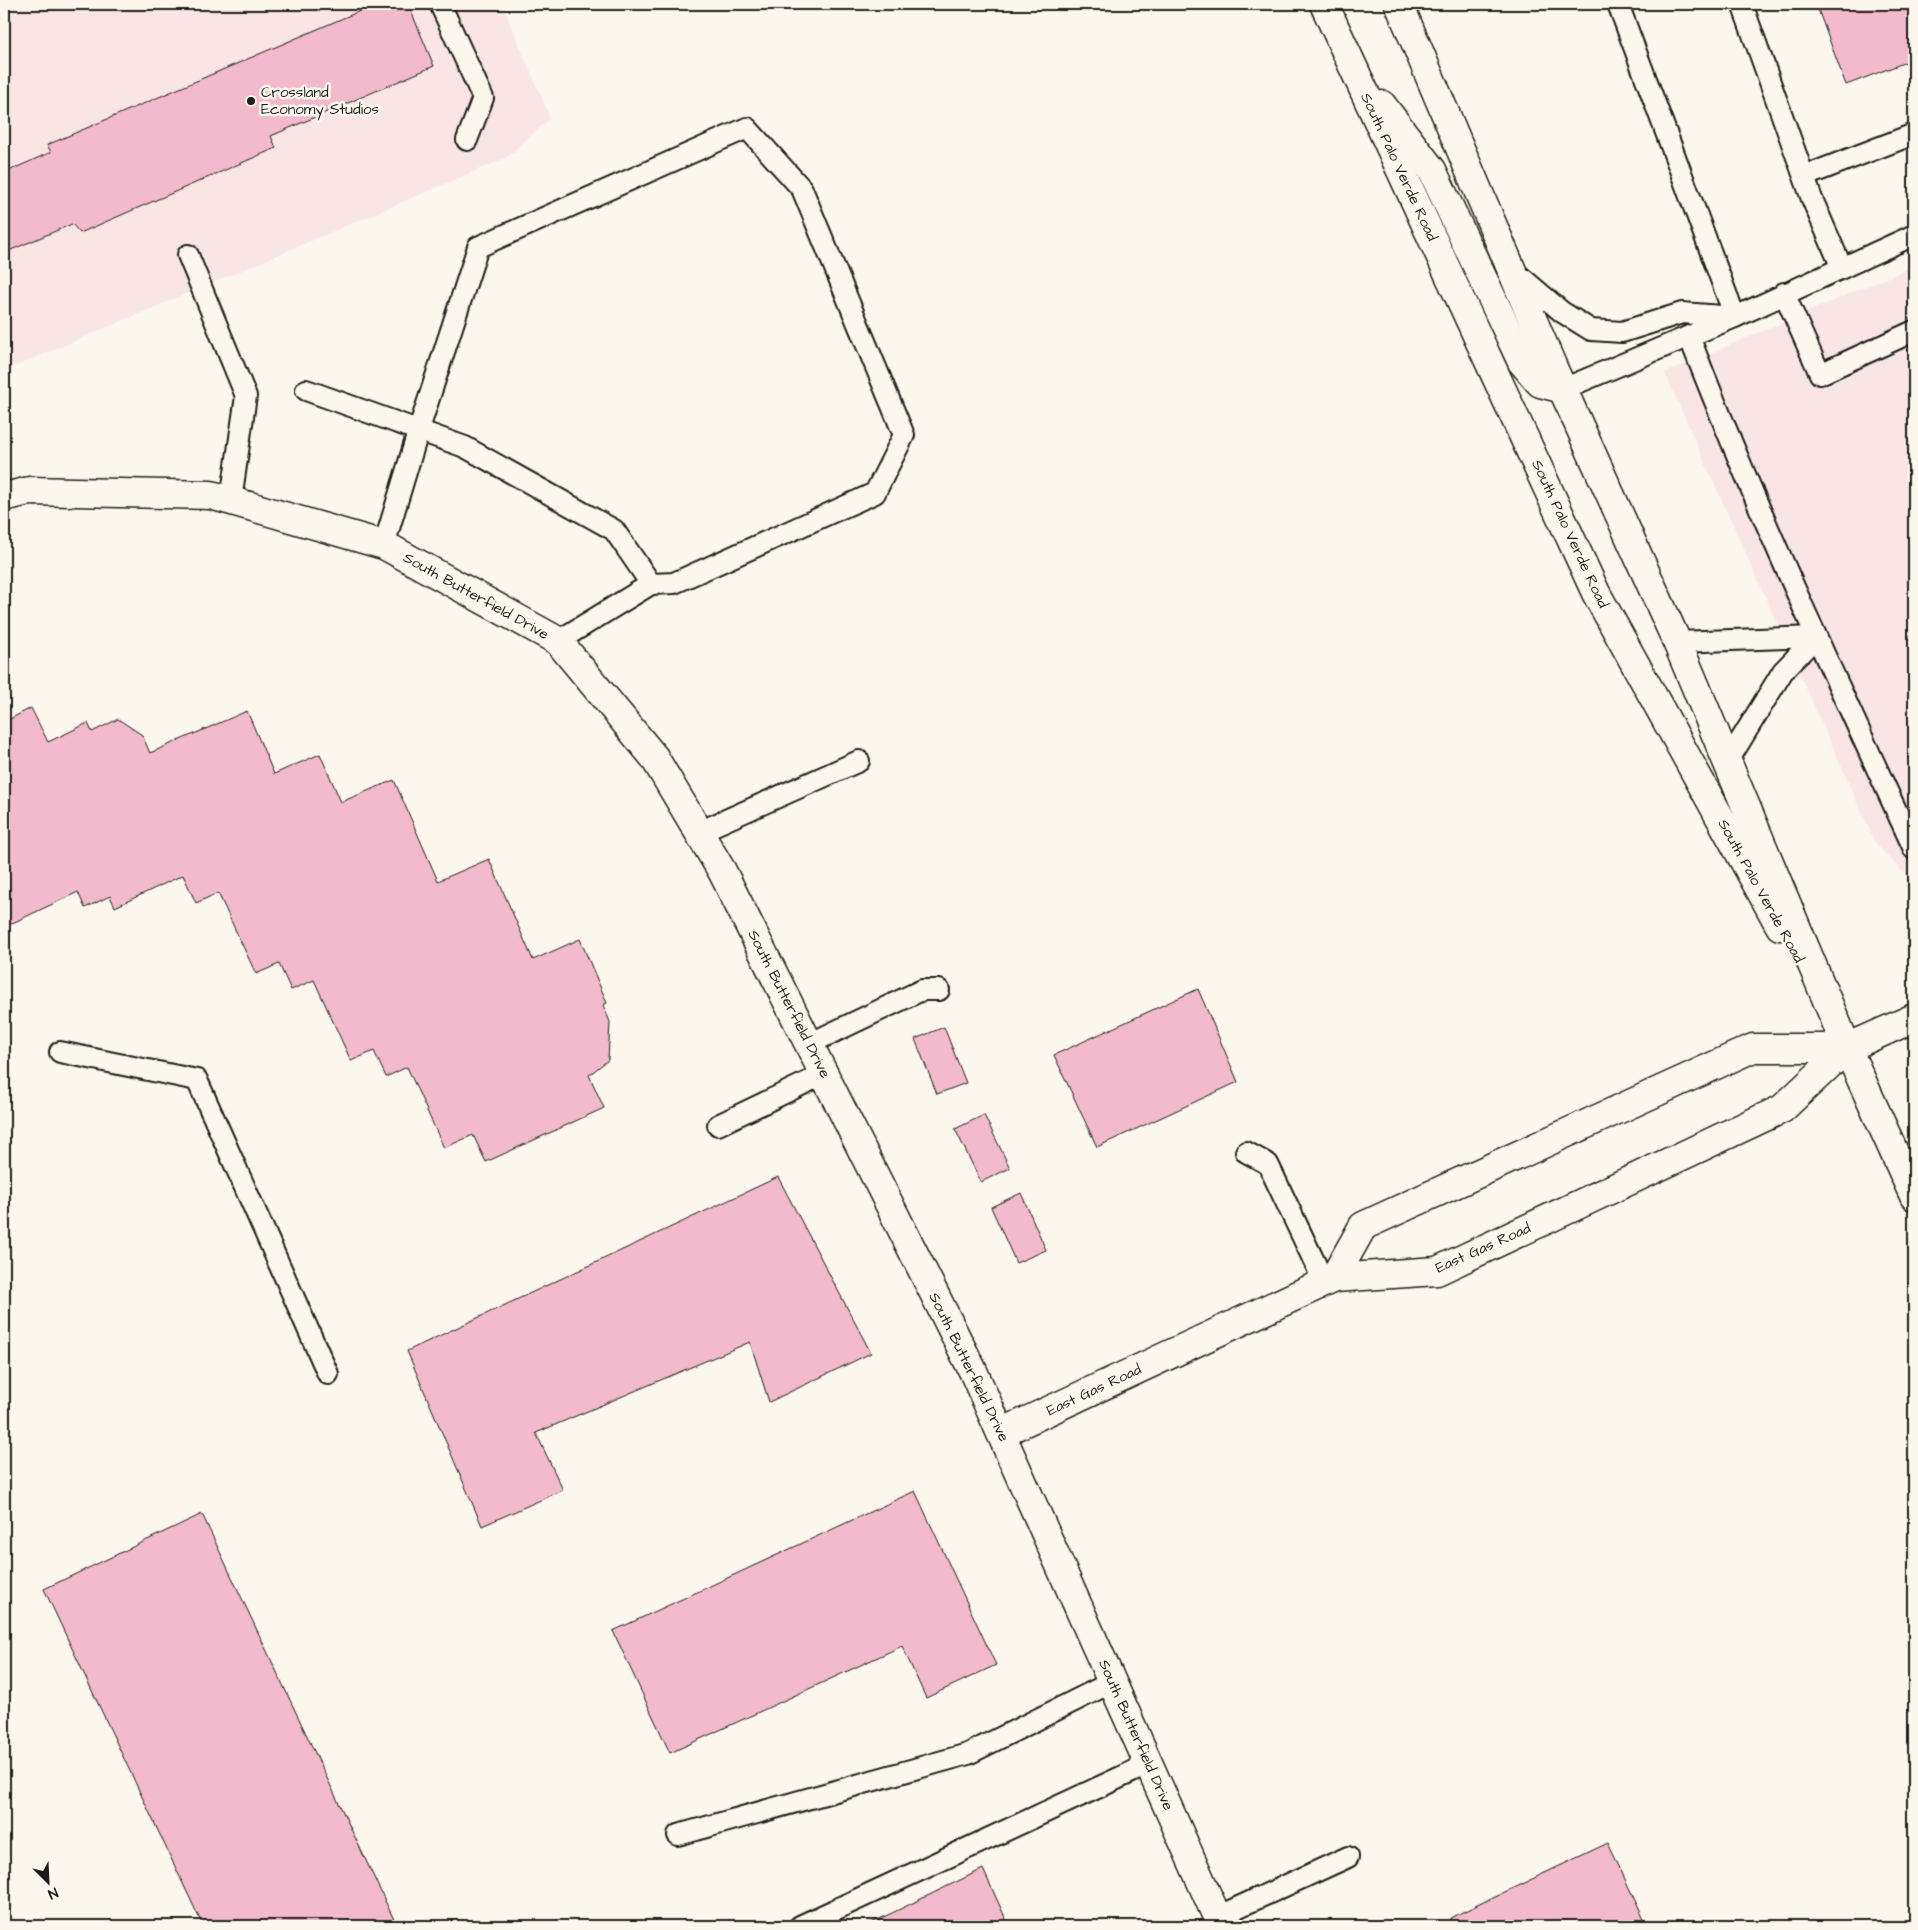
<svg xmlns="http://www.w3.org/2000/svg" width="1918" height="1930" viewBox="0 0 1918 1930" font-family="'Architects Daughter',sans-serif">
	<rect width="100%" height="100%" fill="#fbf7ec"/>
	<filter id="ink" filterUnits="userSpaceOnUse"><feTurbulence type="fractalNoise" baseFrequency=".02" numOctaves="2"/><feDisplacementMap in="SourceGraphic" scale="10" xChannelSelector="R" yChannelSelector="G"/><feConvolveMatrix kernelMatrix="1 2 1 2 8 2 1 2 1" color-interpolation-filters="sRGB"/></filter>
	<g filter="url(#ink)">
		<g fill="#f9e5e3">
			<polygon points="4,4 502,4 550,118 506,158 4,371"/>
			<polygon points="1914,266 1914,883 1876,844 1665,373"/>
		</g>
		<g fill="#f3bace" stroke="#1c1c1c">
			<polygon points="376,4 408,4 434,66 271,136 276,148 80,233 72,224 4,253 4,173 51,152 47,145"/>
			<polygon points="1816,4 1914,4 1914,59 1846,85"/>
			<polygon points="31,708 48,742 88,723 92,732 118,719 142,735 150,753 247,711 274,774 320,754 341,802 394,780 438,881 489,859 533,960 580,939 607,1003 603,1005 610,1022 608,1060 589,1075 604,1108 486,1162 473,1135 444,1148 407,1067 386,1077 374,1051 351,1061 314,980 291,990 279,964 256,974 218,893 196,903 183,875 115,907 110,896 85,908 78,892 4,927 4,722"/>
			<polygon points="1198,989 1238,1082 1097,1147 1054,1055"/>
			<polygon points="944,1027 966,1083 937,1094 915,1039"/>
			<polygon points="984,1115 1010,1168 981,1182 955,1129"/>
			<polygon points="778,1177 871,1353 769,1402 750,1342 536,1433 563,1490 482,1526 407,1351"/>
			<polygon points="1021,1193 1046,1250 1016,1263 991,1207"/>
			<polygon points="915,1491 996,1665 926,1698 902,1646 670,1753 613,1631"/>
			<polygon points="202,1514 397,1926 203,1926 44,1589"/>
			<polygon points="1608,1843 1647,1926 1453,1926 1450,1918"/>
			<polygon points="983,1869 1009,1926 865,1926"/>
		</g>
		<g fill="none" stroke-linecap="round" stroke-linejoin="round">
			<defs>
				<g id="lane">
					<polyline points="440,4 483,98 467,140"/>
					<polyline points="1742,4 1812,199 1842,268"/>
					<polyline points="1805,176 1914,134"/>
					<polyline points="188,255 246,396 231,500"/>
					<polyline points="1514,271 1562,312 1591,330 1622,332 1682,313 1735,317 1618,4"/>
					<polyline points="1784,293 1820,374 1914,331"/>
					<path d="M1689 336C1756 510 1836 680 1914 849"/>
					<polyline points="1563,389 1735,317 1914,235"/>
					<polyline points="306,390 465,447 614,530 651,584 558,641"/>
					<polyline points="384,545 419,429 478,247 747,128 802,189 904,435 875,493 674,583 651,584"/>
					<polyline points="1677,642 1816,637"/>
					<polyline points="1728,761 1783,671 1816,637"/>
					<polyline points="699,832 859,761"/>
					<polyline points="809,1044 922,990 939,990"/>
					<polyline points="60,1052 197,1080 328,1374"/>
					<polyline points="718,1125 824,1074"/>
					<polyline points="1246,1152 1268,1164 1324,1282"/>
					<polyline points="678,1835 968,1754 1112,1682"/>
					<polyline points="1217,1917 1348,1857"/>
					<polyline points="800,1926 1149,1764"/>
				</g>
				<g id="street">
					<polyline points="4,497 29,491 211,495 384,545 558,641 654,757 722,871 973,1371 1221,1926"/>
					<polyline points="1334,1278 1363,1226 1753,1048 1847,1048"/>
					<polyline points="1001,1433 1334,1278 1437,1271 1782,1109 1847,1048 1914,1018"/>
				</g>
				<g id="secondary">
					<polyline points="1324,4 1596,593 1780,926"/>
					<polyline points="1399,4 1554,370 1677,642 1847,1048 1914,1196"/>
					<polyline points="1382,105 1432,170 1522,362 1540,383 1563,389"/>
				</g>
			</defs>
			<use href="#lane" stroke="#1c1c1c" stroke-width="24"/>
			<use href="#street" stroke="#1c1c1c" stroke-width="31"/>
			<use href="#secondary" stroke="#1c1c1c" stroke-width="31"/>
			<use href="#lane" stroke="#fbf7ec" stroke-width="20"/>
			<use href="#street" stroke="#fbf7ec" stroke-width="28"/>
			<use href="#secondary" stroke="#fbf7ec" stroke-width="28"/>
		</g>
	</g>
	<circle fill="#1c1c1c" stroke="#fbf7ec" stroke-width="2" cx="251" cy="101" r="5"/>
	<g text-anchor="middle" dominant-baseline="central" stroke-width="5" stroke-linejoin="round" paint-order="stroke">
		<g font-size="15" fill="#1c1c1c" stroke="#fbf7ec" text-anchor="start">
			<text x="261" y="92">Crossland<tspan x="261" dy="17">Economy Studios</tspan></text>
		</g>
		<g font-size="15" fill="#1c1c1c" stroke="#fbf7ec">
			<text transform="translate(1399 167) rotate(65)">South Palo Verde Road</text>
			<text transform="translate(1570 534) rotate(65)">South Palo Verde Road</text>
			<text transform="translate(476 596) rotate(29)">South Butterfield Drive</text>
			<text transform="translate(1761 891) rotate(61)">South Palo Verde Road</text>
			<text transform="translate(789 1004) rotate(63)">South Butterfield Drive</text>
			<text transform="translate(1483 1248) rotate(-24)">East Gas Road</text>
			<text transform="translate(969 1367) rotate(64)">South Butterfield Drive</text>
			<text transform="translate(1094 1390) rotate(-25)">East Gas Road</text>
			<text transform="translate(1136 1735) rotate(66)">South Butterfield Drive</text>
		</g>
	</g>
	<rect width="1918" height="1930" fill="none" stroke="#fbf7ec" stroke-width="20"/>
	<rect x="10" y="10" width="1898" height="1910" fill="none" stroke="#1c1c1c" stroke-width="2" filter="url(#ink)"/>
	<g transform="translate(48 1882) rotate(156)" stroke="#fbf7ec" stroke-width="4" paint-order="stroke">
	<path d="M0-4L9 19L0 12L-9 19Z" fill="#1c1c1c"/>
	<text y="-8" font-size="14" font-weight="bold" text-anchor="middle" fill="#1c1c1c">N</text>
	</g>
</svg>
